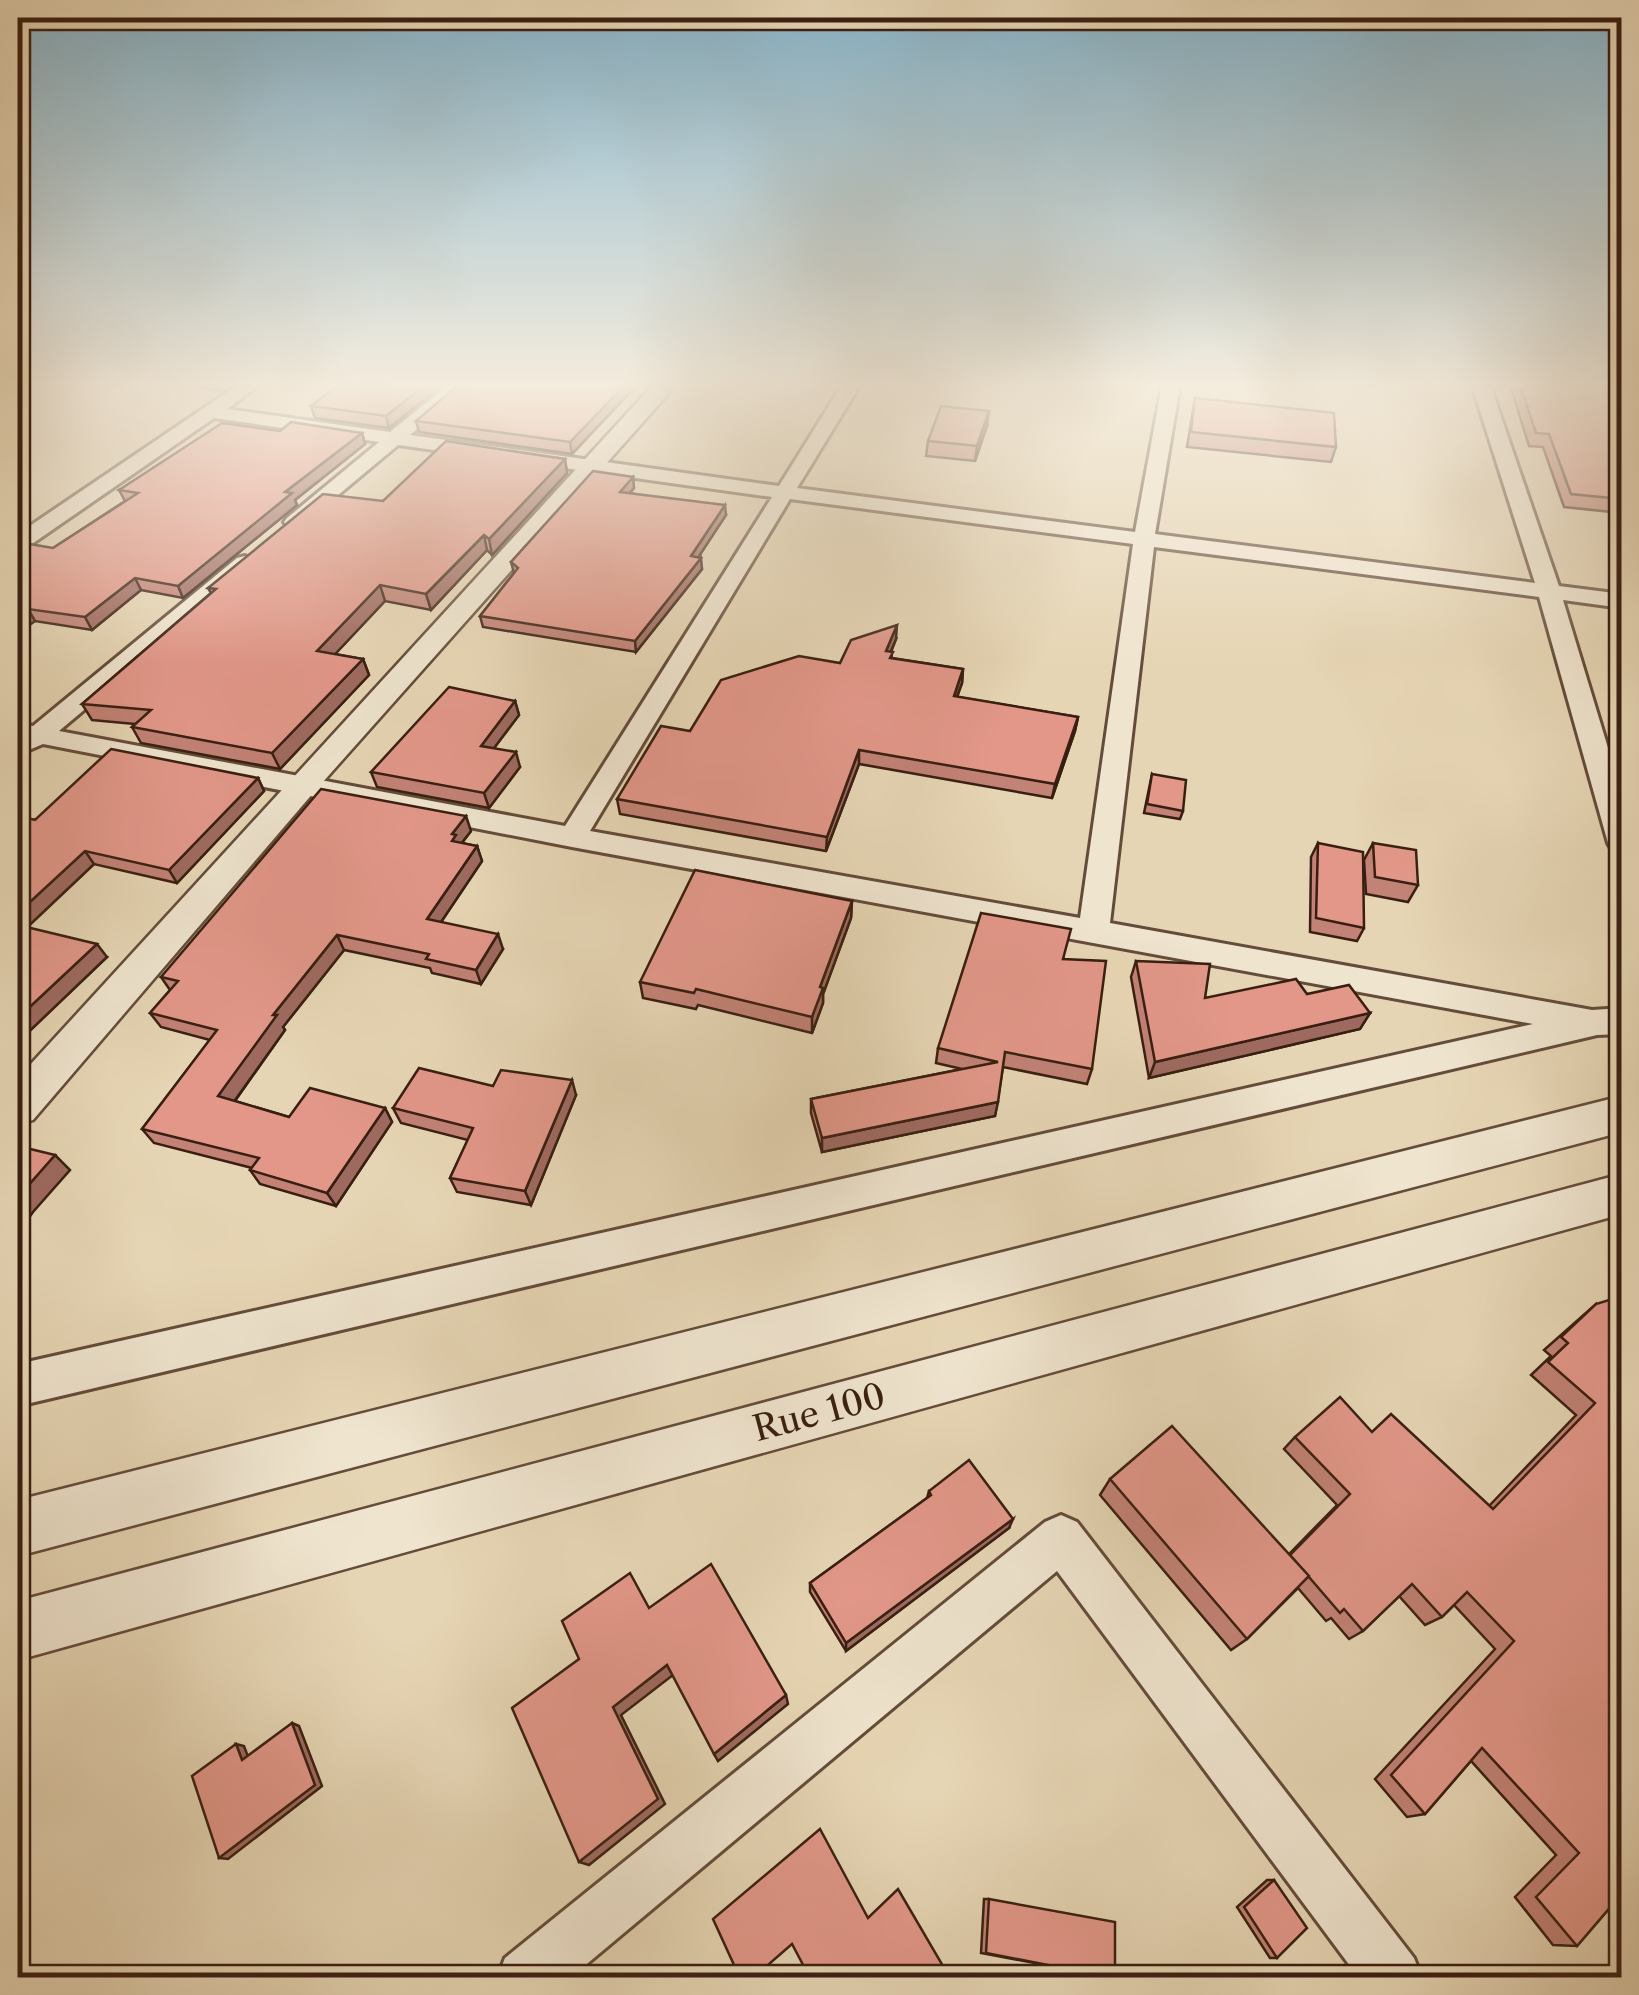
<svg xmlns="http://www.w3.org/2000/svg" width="1639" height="1995" viewBox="0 0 1639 1995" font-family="'Libre Caslon Text',serif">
	<rect width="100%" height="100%" fill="#e6d5b4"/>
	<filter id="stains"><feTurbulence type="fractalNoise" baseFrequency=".002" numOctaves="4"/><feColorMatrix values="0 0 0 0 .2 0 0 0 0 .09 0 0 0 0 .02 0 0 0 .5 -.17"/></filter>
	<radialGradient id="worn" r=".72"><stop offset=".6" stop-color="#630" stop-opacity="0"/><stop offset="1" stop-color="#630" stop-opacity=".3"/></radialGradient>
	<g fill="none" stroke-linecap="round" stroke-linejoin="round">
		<defs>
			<g id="minor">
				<path d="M238 385H259L227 409 390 432 448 385H468L410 435 779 486 842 385H860L797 488 1135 532 1162 385H1180L1155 534 1535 583 1472 385H1490L1559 586 1622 594V608L1563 600 1622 794V853L1612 850 1608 843 1539 597 1154 547 1110 923 1592 1010 1622 1008V1034L1597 1035 18 1406V1364L1533 1024 572 847 43 744 29 750 20 748 18 723 33 726 237 558 245 556 256 563 253 568 59 731 565 826 772 497 398 445 301 526H287L284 522 287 518 379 442 214 418 26 548 18 549V534ZM790 499 1133 544 1080 918 590 831Z"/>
				<polygon points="1061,1515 1077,1522 1414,1958 1422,1978 1359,1978 1057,1571 570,1978 497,1978 505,1958 1045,1522"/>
			</g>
			<g id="tertiary">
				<polygon points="653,385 676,385 314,792 33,1120 18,1125 18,1078"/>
				<polygon points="1622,1096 1622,1132 18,1556 18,1500"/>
				<polygon points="1622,1174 1622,1214 18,1660 18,1601"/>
			</g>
		</defs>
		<use href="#minor" stroke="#644c3a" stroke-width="6"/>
		<use href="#tertiary" stroke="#644c3a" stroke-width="5"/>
		<use href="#minor" fill="#efe4ce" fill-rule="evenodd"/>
		<use href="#tertiary" fill="#efe4ce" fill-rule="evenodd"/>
	</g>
	<g fill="#c28276" stroke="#391f11" stroke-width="2.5">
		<polygon points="192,385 233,385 221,392"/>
		<polygon points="336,385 442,385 389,428 315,418 311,406 338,385"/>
		<polygon points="637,385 572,454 419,432 416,421"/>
		<polygon points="1510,385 1622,385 1622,513 1564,507 1543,447 1529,446"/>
		<polygon points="1195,398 1336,447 1331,462 1187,447"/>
		<polygon points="987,426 975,461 926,456 928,441"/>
		<polygon points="280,431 362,433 365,444 295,500 297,505 183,598 141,590 92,630 35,621 18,633 53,548 125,501 119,490"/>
		<polygon points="565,459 567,473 492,555 487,550 431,610 385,601 335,654 363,659 369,675 280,769 141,743 132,727 135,724 92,720 82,704 211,593 208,588 383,501"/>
		<polygon points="633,477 634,488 630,493 726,515 698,557 702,569 636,652 483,627 480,616 514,573 511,562"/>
		<polygon points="896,639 891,652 892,658 963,669 962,683 957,697 1078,717 1075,731 1052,798 859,764 826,851 620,814 617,799 690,731 840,663"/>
		<polygon points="515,701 519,715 494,748 520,767 489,808 377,787 371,772"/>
		<polygon points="1152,774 1183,811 1180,819 1144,813"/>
		<polygon points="258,778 264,791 177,883 94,864 27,927 107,957 18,1042 18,816 35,820"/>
		<polygon points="471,831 462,843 477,846 482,861 441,922 503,949 481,984 432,973 430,968 344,950 283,1027 285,1030 235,1101 289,1117 385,1108 392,1122 336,1206 260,1184 250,1170 252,1168 154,1143 142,1129 210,1040 161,1027 150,1013 170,990 161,977"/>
		<polygon points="1318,843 1364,928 1357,941 1310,932 1311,857"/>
		<polygon points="1373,843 1418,885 1408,902 1366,894 1364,860"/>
		<polygon points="852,901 851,918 823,994 823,1003 812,1033 698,1005 696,1009 643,998 640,982"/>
		<polygon points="1064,959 1092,1069 1087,1084 1003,1067 995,1116 822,1152 811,1113 811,1099 962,1069 936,1063 938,1048"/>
		<polygon points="1136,961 1205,998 1307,994 1370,1013 1360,1029 1149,1078 1131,977"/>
		<polygon points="493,1086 576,1095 531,1205 457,1192 450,1178 468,1140 401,1123 393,1108"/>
		<polygon points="1596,1304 1616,1443 1622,1447 1622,1910 1608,1910 1577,1946 1553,1945 1515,1897 1556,1855 1471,1761 1425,1814 1407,1817 1375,1779 1495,1649 1454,1605 1442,1617 1425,1625 1399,1596 1363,1631 1349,1639 1331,1618 1326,1621 1298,1588 1247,1639 1231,1650 1100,1495 1110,1479 1289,1554 1337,1505 1284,1449 1295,1437 1372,1432 1489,1506 1576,1415 1531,1375 1551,1356 1544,1350"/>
		<polygon points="929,1491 1009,1528 846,1651 810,1592 810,1583 927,1498"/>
		<polygon points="1267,1880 1274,1880 1277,1958 1270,1958 1237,1907"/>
		<polygon points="984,1899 989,1899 1115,1978 981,1953"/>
	</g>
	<g fill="#9e6a60" stroke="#391f11" stroke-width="2.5">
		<polygon points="218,385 233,385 221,392"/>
		<polygon points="425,385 442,385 389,428 386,416"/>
		<polygon points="625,385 637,385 572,454 570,442"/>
		<polygon points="989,411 987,426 975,461 977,446"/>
		<polygon points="362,433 365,444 295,500 297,505 183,598 178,586 285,492"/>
		<polygon points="565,459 567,473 492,555 489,539"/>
		<polygon points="633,477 634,488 621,502 620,492"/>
		<polygon points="725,505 726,515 692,567 691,556"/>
		<polygon points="484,535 487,550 431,610 426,594"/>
		<polygon points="701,558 702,569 636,652 635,641"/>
		<polygon points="135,578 141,590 92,630 85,617"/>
		<polygon points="380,585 385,601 323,667 317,651"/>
		<polygon points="28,609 35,621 18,633 18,615"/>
		<polygon points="897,625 896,639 885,665 886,651"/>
		<polygon points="363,659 369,675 280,769 272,753"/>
		<polygon points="963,669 962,683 952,710 954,696"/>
		<polygon points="515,701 519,715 485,760 481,746"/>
		<polygon points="1078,717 1075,731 1052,798 1055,784"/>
		<polygon points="859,750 859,764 826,851 827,837"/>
		<polygon points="516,752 520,767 489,808 484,793"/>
		<polygon points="258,778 264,791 177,883 169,870"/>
		<polygon points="466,816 471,831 460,845 452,841 452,834"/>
		<polygon points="477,846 482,861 433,934 427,919"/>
		<polygon points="85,851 94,864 18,936 18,913"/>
		<polygon points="852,901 851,918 823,994 823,1003 812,1033 812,1017 820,987"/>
		<polygon points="498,934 503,949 481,984 476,970"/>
		<polygon points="337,935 344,950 283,1027 285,1030 228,1110 218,1096 273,1015"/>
		<polygon points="97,944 107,957 18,1042 18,1018"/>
		<polygon points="1370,1013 1360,1029 1149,1078 1155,1062"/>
		<polygon points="572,1080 576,1095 531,1205 525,1191"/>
		<polygon points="998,1102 995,1116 822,1152 822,1138"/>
		<polygon points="385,1108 392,1122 336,1206 327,1193"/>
		<polygon points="55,1155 70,1170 33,1212 18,1234 18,1197"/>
		<polygon points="1013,1519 1009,1528 846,1651 846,1643"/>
		<polygon points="667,1665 673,1675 621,1715 665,1804 589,1865 579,1862 613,1707"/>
		<polygon points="786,1695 788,1704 718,1761 714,1754"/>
		<polygon points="292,1723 299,1726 322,1786 228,1859 219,1858"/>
		<polygon points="236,1744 244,1746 250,1762 242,1760"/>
	</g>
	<g fill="#e29789" stroke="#391f11" stroke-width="2.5">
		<polygon points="339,385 425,385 386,416 311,406"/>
		<polygon points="458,385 625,385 570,442 416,421"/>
		<polygon points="1520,385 1622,385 1622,408 1617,408 1622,419 1622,499 1571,494 1549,434 1536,433"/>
		<polygon points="1195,398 1334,413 1336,447 1191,432"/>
		<polygon points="941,406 989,411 977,446 928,441"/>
		<polygon points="291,422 362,433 285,492 292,493 178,586 135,578 85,617 28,609 18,615 18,542 53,548 138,493 119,490 222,423 280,431"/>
		<polygon points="446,441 565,459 489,539 484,535 426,594 380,585 317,651 363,659 272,753 132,727 151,710 82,704 216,589 208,588 323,494 383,501"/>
		<polygon points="593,471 633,477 620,492 725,505 691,556 701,558 635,641 480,616 518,568 511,562"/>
		<polygon points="897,625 886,651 893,652 890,658 963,669 954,696 1078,717 1055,784 859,750 827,837 617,799 661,726 690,731 721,680 799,656 840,663 851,640"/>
		<polygon points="449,687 515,701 481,746 516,752 484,793 371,772"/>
		<polygon points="111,749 258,778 169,870 85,851 18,913 18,816 35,820"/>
		<polygon points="1152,774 1186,780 1183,811 1147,804"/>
		<polygon points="321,789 466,816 452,834 456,835 452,841 477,846 427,919 498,934 476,970 426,959 429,954 337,935 273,1015 277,1015 218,1096 289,1117 310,1088 385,1108 327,1193 250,1170 259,1158 142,1129 217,1030 150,1013 178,981 161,977"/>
		<polygon points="1318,843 1363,852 1364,928 1316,918"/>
		<polygon points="1373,843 1416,850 1418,885 1375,877"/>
		<polygon points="695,870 852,901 820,987 823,988 812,1017 696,989 694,993 640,982"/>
		<polygon points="981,913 1071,929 1063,959 1106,961 1092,1069 1005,1052 998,1102 822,1138 811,1099 998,1062 938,1048"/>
		<polygon points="18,925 97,944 18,1018"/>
		<polygon points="1136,961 1210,964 1205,998 1296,979 1307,994 1349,985 1370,1013 1155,1062"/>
		<polygon points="419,1068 493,1086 501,1070 572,1080 525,1191 450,1178 473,1128 393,1108"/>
		<polygon points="18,1146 55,1155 18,1197"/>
		<polygon points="1622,1296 1622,1438 1616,1443 1622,1447 1622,1899 1619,1897 1577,1946 1536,1897 1579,1853 1482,1748 1425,1814 1391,1775 1514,1641 1467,1592 1442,1617 1412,1584 1363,1631 1344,1609 1340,1613 1290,1555 1350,1494 1295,1437 1340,1397 1372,1432 1391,1414 1493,1509 1595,1403 1548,1362 1568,1343 1561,1337 1596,1304"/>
		<polygon points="1172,1426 1309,1576 1247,1639 1110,1479"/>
		<polygon points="969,1460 1013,1519 846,1643 810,1583 931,1495 929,1491"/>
		<polygon points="711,1564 786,1695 714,1754 667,1665 613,1707 658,1799 579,1862 512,1708 579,1659 562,1621 630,1573 649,1608"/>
		<polygon points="292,1723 315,1785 219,1858 192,1776 236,1744 242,1760"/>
		<polygon points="820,1829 868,1918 898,1889 950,1978 810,1978 792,1944 753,1978 740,1978 713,1919"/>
		<polygon points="1274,1880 1307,1928 1277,1958 1244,1907"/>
		<polygon points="989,1899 1115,1922 1115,1978 986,1953"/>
	</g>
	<linearGradient id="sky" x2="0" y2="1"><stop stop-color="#87b6ce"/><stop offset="0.58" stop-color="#f4ecdd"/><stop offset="1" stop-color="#f4ecdd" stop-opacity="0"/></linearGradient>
	<rect width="1639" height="664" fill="url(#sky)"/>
	<g text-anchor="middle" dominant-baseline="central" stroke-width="8" stroke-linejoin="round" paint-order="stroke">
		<g font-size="35" fill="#391f11" stroke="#efe4ce">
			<text transform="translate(819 1412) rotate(-15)">Rue 100</text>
		</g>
	</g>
	<rect width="1639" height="1995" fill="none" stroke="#e6d5b4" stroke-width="60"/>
	<rect x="20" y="20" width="1599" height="1955" fill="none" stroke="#391f11" stroke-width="5"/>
	<rect x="30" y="30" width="1579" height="1935" fill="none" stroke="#391f11" stroke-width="2.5"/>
	<rect width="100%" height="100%" filter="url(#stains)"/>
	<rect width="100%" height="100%" fill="url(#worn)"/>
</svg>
